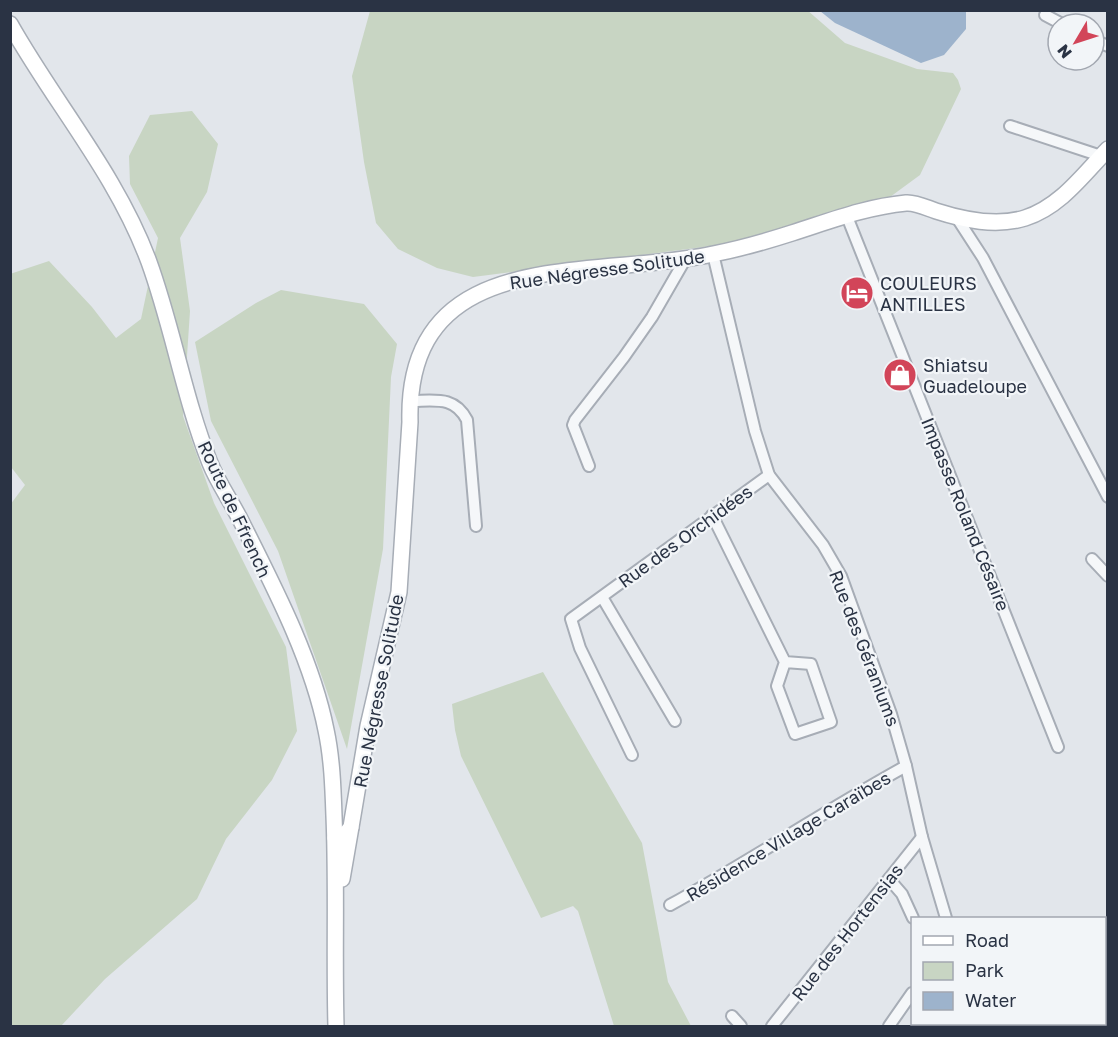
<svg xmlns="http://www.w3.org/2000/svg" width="1118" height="1037" viewBox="0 0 1118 1037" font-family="'Golos Text',sans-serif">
	<rect width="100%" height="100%" fill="#e2e6eb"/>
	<g fill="#c8d5c3">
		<polygon points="807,10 845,43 917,69 953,73 958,80 961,89 920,175 890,197 726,244 473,277 437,268 398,249 376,223 364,162 352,76 370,11"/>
		<polygon points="192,111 218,144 207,192 180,238 190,311 183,416 214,503 286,647 297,731 272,780 226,839 197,899 105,979 61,1026 11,1026 10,505 25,485 11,467 10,274 49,261 92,307 116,338 141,319 158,238 130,184 129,156 150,115"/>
		<polygon points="281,290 364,304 397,344 391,377 383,549 347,749 278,551 211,421 195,342 256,303"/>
		<polygon points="543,672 642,843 668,982 691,1026 614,1026 578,911 573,906 541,918 461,756 455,730 452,704"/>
	</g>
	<polygon fill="#9db3cc" points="820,11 966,11 966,29 944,55 921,63 835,23"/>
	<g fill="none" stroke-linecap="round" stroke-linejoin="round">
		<defs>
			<g id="street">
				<polyline points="1045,15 1062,24"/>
				<polyline points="1094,40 1108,46"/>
				<polyline points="1010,126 1101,156"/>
				<polyline points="846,214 1058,747"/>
				<polyline points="957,218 983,258 1108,497"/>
				<polyline points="713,254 755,431 769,475 823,545 841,576 891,714 906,766 922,837 946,918"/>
				<path d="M409 401C434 401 454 395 467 420L476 526"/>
				<polyline points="589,466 573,425 575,420 624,357 652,317 686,258"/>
				<polyline points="712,515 785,662 777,686 795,734 831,722 811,664 785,662"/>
				<polyline points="1092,559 1108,576"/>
				<polyline points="602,597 675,721"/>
				<polyline points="632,755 580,648 571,619 769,475"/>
				<polyline points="889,879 902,894 913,918"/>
				<path d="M670 905C750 861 826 810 906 766"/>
				<polyline points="732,1016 741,1026"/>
				<polyline points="975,1024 976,1026"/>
				<polyline points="772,1026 922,837"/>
				<polyline points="889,1026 912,993"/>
			</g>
			<g id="secondary">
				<path d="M10 24C55 104 117 175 149 262 173 328 184 398 210 463 218 483 231 501 241 521 273 585 312 659 326 730 332 758 333 787 334 816 337 886 334 956 336 1026"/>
				<path d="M335 838 344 836 351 827 368 726 399 592 410 422C405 242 596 280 713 254 739 249 767 241 792 233 830 221 865 207 906 203 915 202 927 208 936 211 964 220 996 227 1025 218 1060 207 1083 175 1108 149"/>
				<polyline points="342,879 351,827"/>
			</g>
		</defs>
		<use href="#street" stroke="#a7adb6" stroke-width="14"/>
		<use href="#secondary" stroke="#a7adb6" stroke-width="18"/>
		<use href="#street" stroke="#f5f7f9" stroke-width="10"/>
		<use href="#secondary" stroke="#fff" stroke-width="15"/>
	</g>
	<defs>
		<symbol id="hotel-disc" viewBox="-11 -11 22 22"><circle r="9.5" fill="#d24559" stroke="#f2f5f8"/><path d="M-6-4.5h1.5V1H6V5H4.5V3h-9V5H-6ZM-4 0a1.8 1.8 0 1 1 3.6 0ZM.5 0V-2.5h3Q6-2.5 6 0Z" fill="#fff"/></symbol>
		<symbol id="shop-disc" viewBox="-11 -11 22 22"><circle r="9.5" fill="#d24559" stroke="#f2f5f8"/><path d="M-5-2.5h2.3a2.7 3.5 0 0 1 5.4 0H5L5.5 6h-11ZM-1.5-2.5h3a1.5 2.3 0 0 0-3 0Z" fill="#fff"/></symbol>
	</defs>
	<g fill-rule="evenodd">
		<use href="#hotel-disc" x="838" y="274" width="38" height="38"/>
		<use href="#shop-disc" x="881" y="356" width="38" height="38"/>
	</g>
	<g text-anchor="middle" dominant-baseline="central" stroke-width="4.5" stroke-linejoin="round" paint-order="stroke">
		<g font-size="18" fill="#2a3344" stroke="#f2f5f8">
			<text transform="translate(607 269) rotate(-8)">Rue Négresse Solitude</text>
			<text transform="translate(235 509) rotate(65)">Route de Ffrench</text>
			<text transform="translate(966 514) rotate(68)">Impasse Roland Césaire</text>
			<text transform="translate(685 536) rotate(-36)">Rue des Orchidées</text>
			<text transform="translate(865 648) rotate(69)">Rue des Géraniums</text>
			<text transform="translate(378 691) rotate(-79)">Rue Négresse Solitude</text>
			<text transform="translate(788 836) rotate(-31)">Résidence Village Caraïbes</text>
			<text transform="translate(847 932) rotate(-52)">Rue des Hortensias</text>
		</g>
		<g font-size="18" fill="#2a3344" stroke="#f2f5f8" text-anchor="start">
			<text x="880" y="283">COULEURS<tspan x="880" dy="21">ANTILLES</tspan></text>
			<text x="923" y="365">Shiatsu<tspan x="923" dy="21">Guadeloupe</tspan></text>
		</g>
	</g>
	<rect width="1118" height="1037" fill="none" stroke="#2a3344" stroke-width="24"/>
	<rect x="911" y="917" width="195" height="108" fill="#f2f5f8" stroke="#a2a7b0" stroke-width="1.5"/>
	<rect x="923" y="936" width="30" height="9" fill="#ffffff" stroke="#a2a7b0" stroke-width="1.5"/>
	<text x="965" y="947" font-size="18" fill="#2a3344">Road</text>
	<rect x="923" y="962" width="30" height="18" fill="#c8d5c3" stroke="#a2a7b0" stroke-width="1.5"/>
	<text x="965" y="977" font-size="18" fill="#2a3344">Park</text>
	<rect x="923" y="992" width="30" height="18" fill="#9db3cc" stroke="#a2a7b0" stroke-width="1.5"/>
	<text x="965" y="1007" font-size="18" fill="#2a3344">Water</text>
	<g transform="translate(1076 42) rotate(231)"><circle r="28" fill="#f2f5f8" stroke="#a2a7b0" stroke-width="1.5"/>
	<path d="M0-4.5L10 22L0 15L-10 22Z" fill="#d24559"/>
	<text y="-9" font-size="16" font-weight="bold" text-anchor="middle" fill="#2a3344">N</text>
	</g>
</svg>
